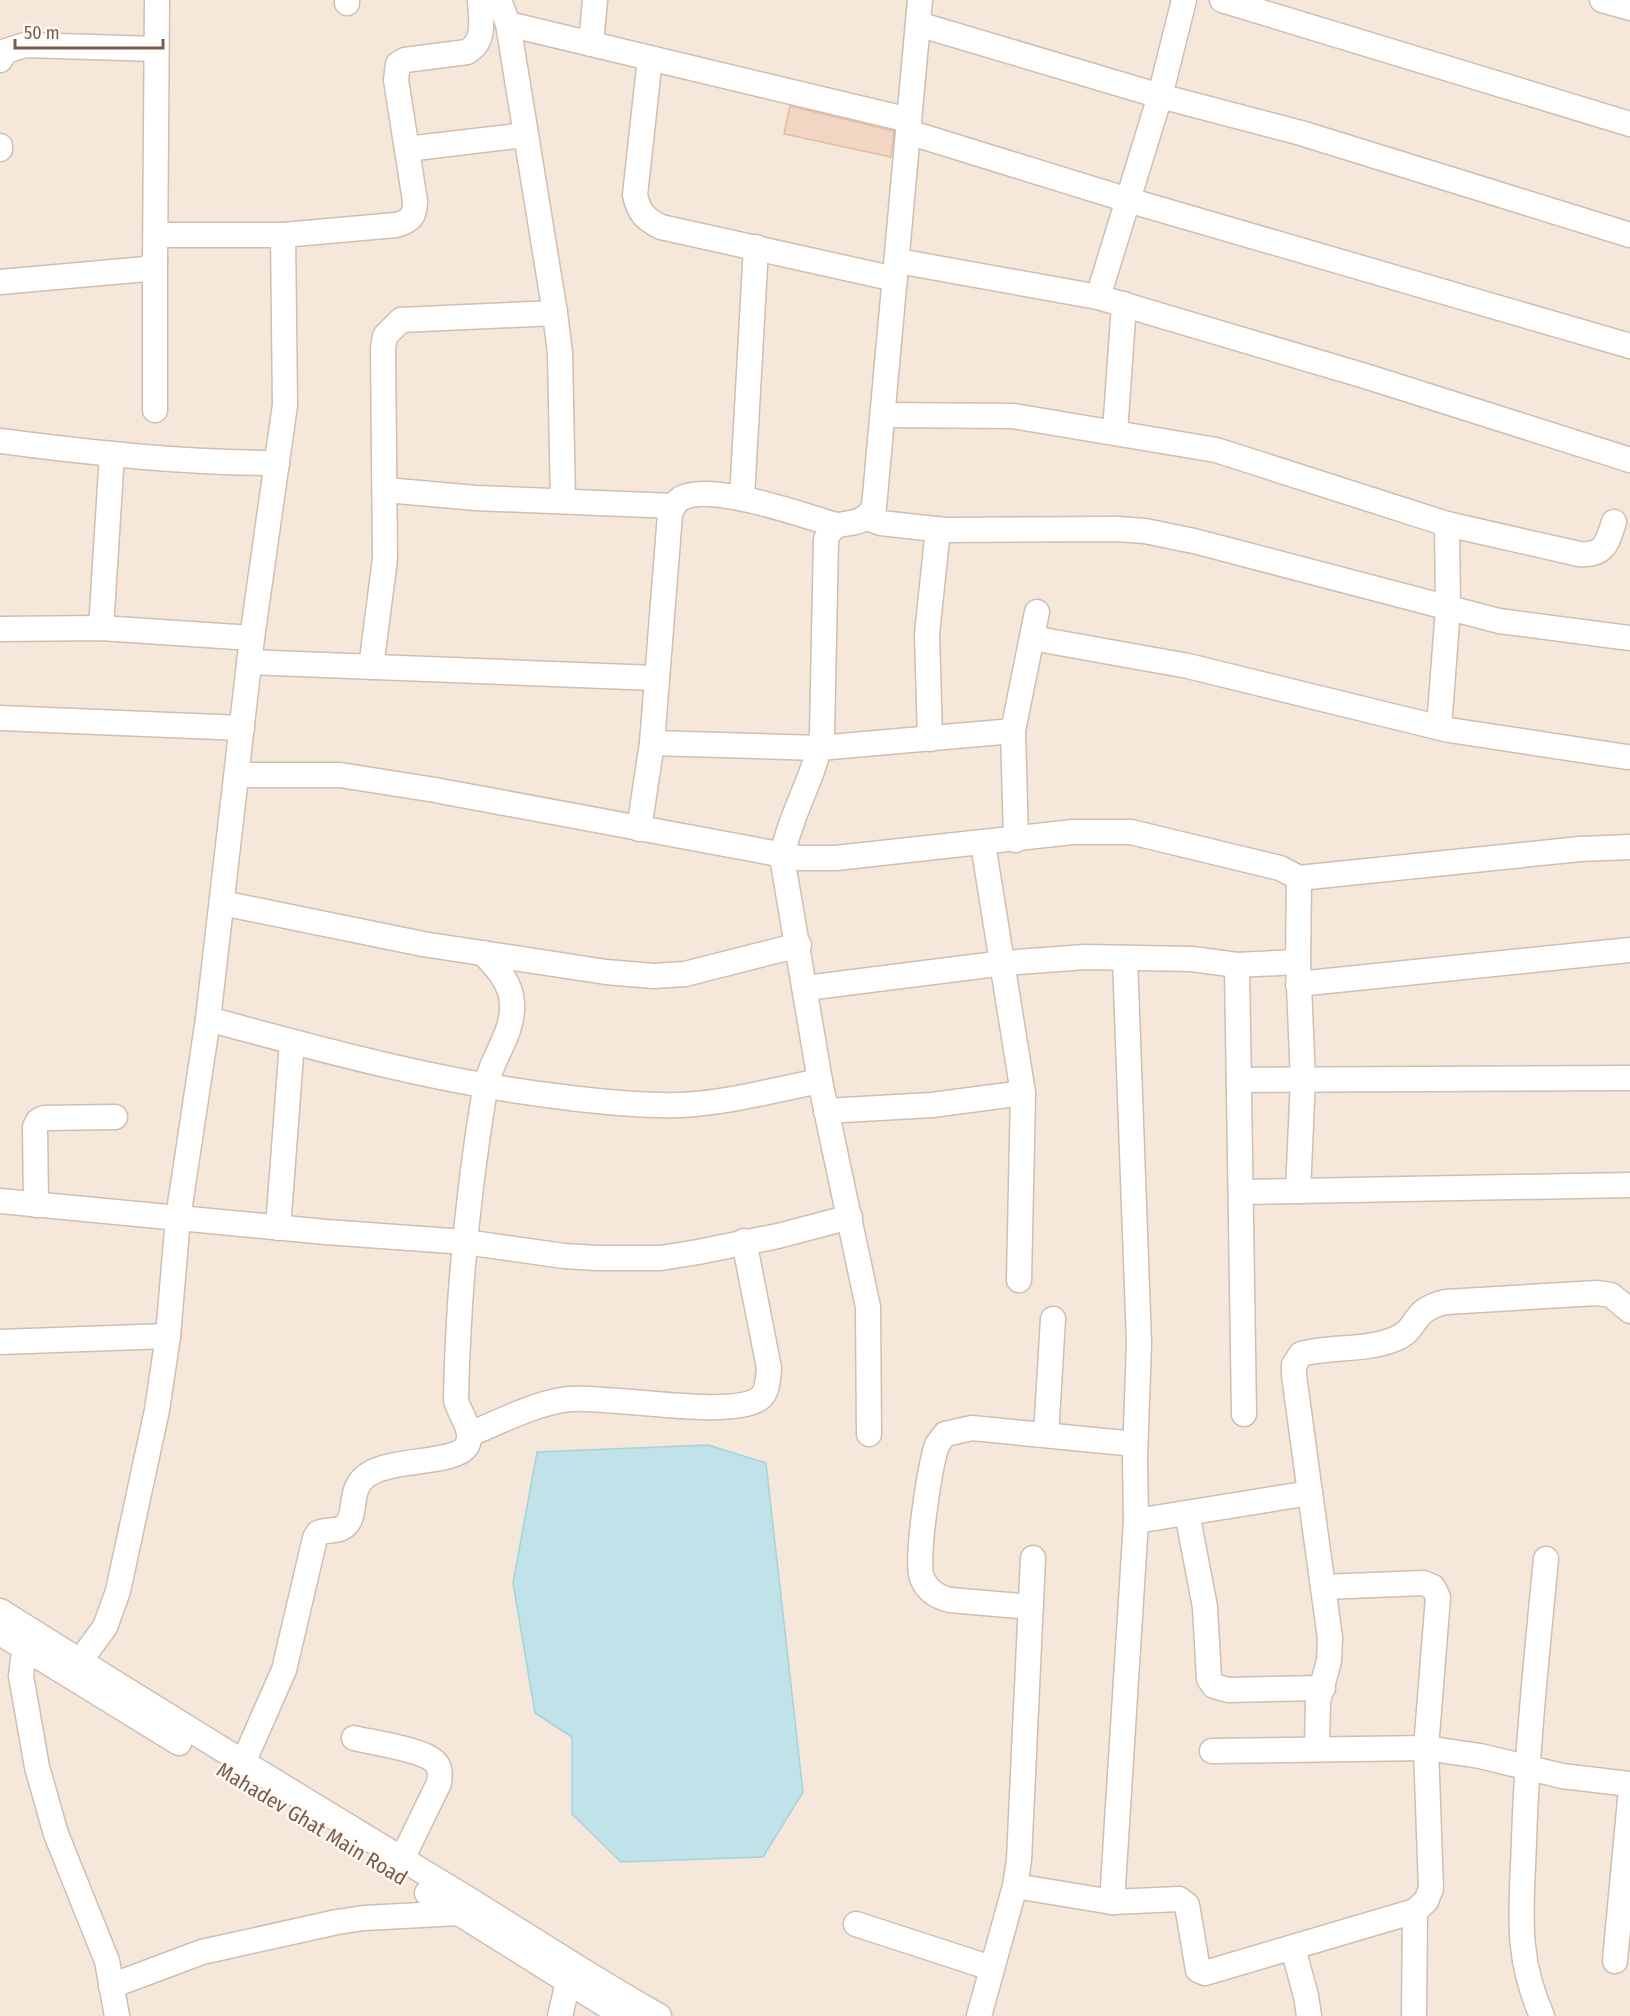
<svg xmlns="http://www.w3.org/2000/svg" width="1630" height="2016" viewBox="0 0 1630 2016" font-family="'Fira Sans Condensed',sans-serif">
	<rect width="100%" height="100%" fill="#fdf6ec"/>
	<rect fill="#f5e8da" x="0" y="0" width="1630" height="2016"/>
	<polygon fill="#bfe3e8" stroke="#a5d3da" stroke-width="1.5" points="708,1445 766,1463 803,1792 763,1857 621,1862 572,1814 572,1737 535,1713 513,1583 537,1452"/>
	<polygon fill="#f3d5c3" stroke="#e6bba3" stroke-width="1.5" points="790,106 894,131 891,157 784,134"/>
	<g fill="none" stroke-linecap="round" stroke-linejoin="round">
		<defs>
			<g id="minor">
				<polyline points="347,0 347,3"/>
				<polyline points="499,0 508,24 555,313 560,353 563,501"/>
				<polyline points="1222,0 1630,124"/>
				<polyline points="1602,0 1630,8"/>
				<polyline points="508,24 909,120"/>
				<polyline points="918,24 1160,96 1301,133 1630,235"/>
				<polyline points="591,44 595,0"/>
				<path d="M650 58 635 195C639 213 645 219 661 227L895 279"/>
				<polyline points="0,60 6,51 25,45 156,49"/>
				<polyline points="908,132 1128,200 1630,346"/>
				<polyline points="0,146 0,149"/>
				<polyline points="407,149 525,135"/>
				<path d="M156 235H283L396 225C411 221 415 216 415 201L396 80 398 64 405 60 467 52C486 41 481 20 480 0"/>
				<polyline points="898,261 1098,297 1365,376 1630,460"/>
				<polyline points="155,262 155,410"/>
				<polyline points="0,282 146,269 155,262 157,0"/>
				<polyline points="1098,297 1160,96 1184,0"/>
				<path d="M883 415 1013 416 1216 450 1447 524 1579 554C1604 556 1607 544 1614 522"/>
				<polyline points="1115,432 1124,304"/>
				<path d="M0 441C92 453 184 463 277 463"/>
				<polyline points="386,490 476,498 673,506"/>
				<polyline points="742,498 756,247"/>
				<polyline points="867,518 881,523 944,530 1117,529 1145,531 1194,541 1499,621 1630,638"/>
				<polyline points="101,628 112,454"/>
				<polyline points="0,629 101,628 252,638"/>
				<polyline points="1032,638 1188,666 1449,730 1627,757"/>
				<polyline points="249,662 655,678"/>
				<polyline points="371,667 385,559 383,348 385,336 401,320 555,313"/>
				<polyline points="0,718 242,728"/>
				<polyline points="1439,727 1448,609 1447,524"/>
				<polyline points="930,739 927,634 938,529"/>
				<polyline points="652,743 819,748 1013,731"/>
				<polyline points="238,775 340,775 435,790 800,858 836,858 1073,832 1131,832 1280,868 1299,878 1580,849 1630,847"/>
				<path d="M639 829 652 743 670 514C672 508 675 503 680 499 709 481 804 516 836 525"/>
				<polyline points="1016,840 1013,731 1037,612"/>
				<polyline points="983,844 1023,1093 1019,1280"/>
				<polyline points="222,903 423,944 606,972 654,976 685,974 799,945"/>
				<polyline points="1237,965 1244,1414"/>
				<polyline points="1298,984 1630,950"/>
				<polyline points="806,988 1004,963 1085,957 1192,959 1237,965 1298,962"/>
				<path d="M208 1019C326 1051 442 1083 563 1097 602 1102 641 1106 681 1105 727 1103 774 1090 820 1081"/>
				<polyline points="1239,1080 1630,1078"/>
				<polyline points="826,1111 932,1105 1023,1093"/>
				<polyline points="1298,1191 1303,1080 1298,962 1299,878"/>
				<polyline points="1241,1192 1630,1185"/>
				<polyline points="0,1201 326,1232 465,1242 564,1256 597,1258 661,1258 698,1252 778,1236 850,1217"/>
				<polyline points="36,1205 35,1127 38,1121 44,1118 115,1117"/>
				<polyline points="278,1228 292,1042"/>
				<polyline points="0,1342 168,1336"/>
				<path d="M470 1434C502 1421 535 1403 569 1399 606 1395 734 1420 760 1398 768 1392 768 1378 769 1368L744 1241"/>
				<path d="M869 1434 868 1307 820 1081 782 857C790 814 815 777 822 734L826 540C835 512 858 535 874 507L920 0"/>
				<polyline points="1046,1435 1053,1319"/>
				<path d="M1310 1493 1294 1375V1365L1301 1354C1330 1346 1366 1351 1395 1339 1421 1328 1409 1310 1446 1302L1597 1293 1611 1295 1630 1311"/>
				<polyline points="1187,1513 1205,1607 1209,1679 1214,1686 1228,1690 1323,1688"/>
				<polyline points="1136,1521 1310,1493 1330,1638 1329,1661 1318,1701 1317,1749"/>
				<path d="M1031 1607 950 1600C937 1597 927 1591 922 1578 915 1560 930 1466 937 1445L945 1434 972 1428 1135 1444"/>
				<path d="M0 1611C154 1708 309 1803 465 1897 530 1937 593 1979 659 2016"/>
				<polyline points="0,1633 179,1743"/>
				<polyline points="34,1635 23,1659 21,1676 37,1767 56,1834 107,1961 117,2016"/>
				<polyline points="80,1661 105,1627 118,1591 157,1410 168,1336 178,1218 208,1019 252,638 285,405 283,235"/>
				<path d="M354 1738C373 1743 421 1749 434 1761 441 1767 440 1775 439 1783L402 1859"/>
				<polyline points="1212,1751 1426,1748 1480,1756 1562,1776 1630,1784"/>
				<path d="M243 1763 284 1670 315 1538 318 1533C327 1529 338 1532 345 1526 359 1514 346 1488 369 1474 395 1458 453 1464 466 1447 476 1432 459 1414 456 1400 458 1296 468 1191 485 1089 490 1059 514 1035 512 1003 511 982 496 967 483 953"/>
				<polyline points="1015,1886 1112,1902 1179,1899 1187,1905 1198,1970 1205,1973 1415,1911 1426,1901 1431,1889 1426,1748 1438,1597 1433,1587 1423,1583 1323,1587"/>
				<polyline points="427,1893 623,2016"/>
				<polyline points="1112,1902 1136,1521 1135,1457 1139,1343 1125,958"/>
				<polyline points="856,1924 991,1968"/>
				<polyline points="1293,1948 1306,1996 1309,2016"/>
				<polyline points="1615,1961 1630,1799"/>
				<polyline points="111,1986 202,1952 337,1922 364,1918 459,1913"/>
				<polyline points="560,2016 568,1982"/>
				<polyline points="979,2016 1015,1886 1019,1860 1033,1558"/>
				<polyline points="1414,2016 1415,1911"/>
				<path d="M1542 2016C1514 1953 1522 1908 1524 1841 1527 1747 1537 1653 1546 1559"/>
			</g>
		</defs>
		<use href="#minor" stroke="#d1beb0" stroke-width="27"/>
		<use href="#minor" stroke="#fff" stroke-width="24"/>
	</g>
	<g text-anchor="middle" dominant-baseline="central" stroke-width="4.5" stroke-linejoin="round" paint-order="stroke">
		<g font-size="21" fill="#7a5c4d" stroke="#fffaf3">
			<text transform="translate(312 1824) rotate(31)">Mahadev Ghat Main Road</text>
		</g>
	</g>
	<path d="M15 39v9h148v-9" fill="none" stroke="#7a5c4d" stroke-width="3"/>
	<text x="24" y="39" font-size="18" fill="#7a5c4d" stroke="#fffaf3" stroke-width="4.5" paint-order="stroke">50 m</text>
</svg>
